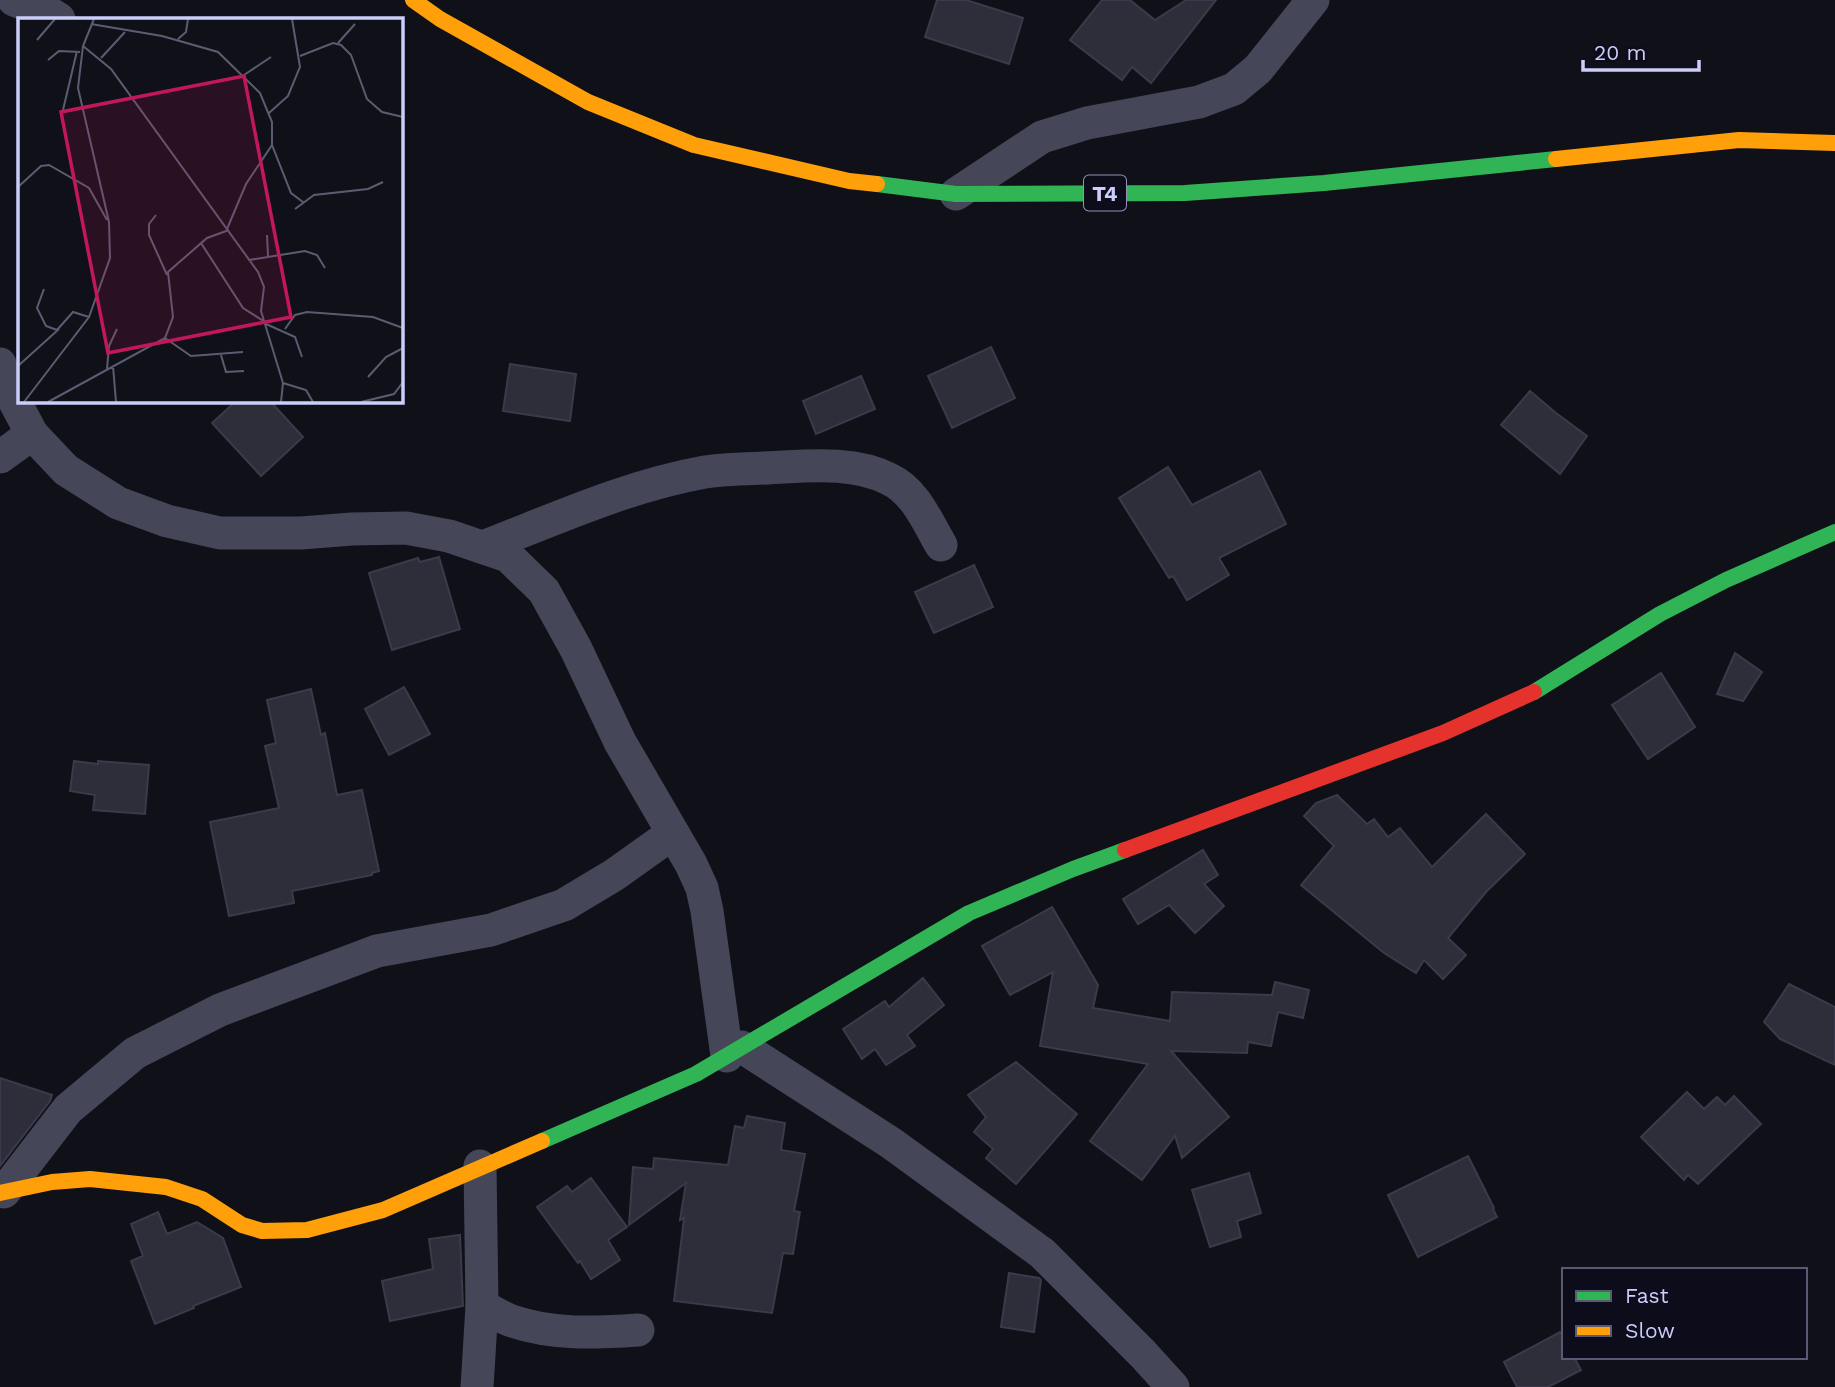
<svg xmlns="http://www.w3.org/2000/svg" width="1835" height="1387" viewBox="0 0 1835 1387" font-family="'Work Sans',sans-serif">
	<rect width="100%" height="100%" fill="#101018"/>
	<g fill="#2e2d3a" stroke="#3a3a4b" stroke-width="2">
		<polygon points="937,0 966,0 1023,18 1009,64 925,37"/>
		<polygon points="1102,0 1130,0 1155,20 1186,0 1216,0 1151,83 1132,67 1122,80 1070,40"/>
		<polygon points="991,347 1015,398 952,428 928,376"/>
		<polygon points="510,364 576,374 570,421 503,411"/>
		<polygon points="861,376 875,409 816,434 803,401"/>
		<polygon points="1530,391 1556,413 1587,436 1560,474 1501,425"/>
		<polygon points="236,401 270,401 303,437 261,476 212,423"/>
		<polygon points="1168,467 1192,505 1260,471 1286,524 1219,558 1229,575 1187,600 1173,576 1169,578 1119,498"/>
		<polygon points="439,557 460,629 392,650 369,573 418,558 420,562"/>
		<polygon points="974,565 993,607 934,633 915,592"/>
		<polygon points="1735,653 1762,672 1743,701 1717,694"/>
		<polygon points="1661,673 1695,727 1648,759 1612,705"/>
		<polygon points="404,687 430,734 389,755 365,709"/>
		<polygon points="311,689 321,735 325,733 337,795 362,790 379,871 372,873 372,875 292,891 294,903 229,916 210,822 279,808 265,746 276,743 267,700"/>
		<polygon points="74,761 98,764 98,761 149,765 145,814 93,810 95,795 70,791"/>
		<polygon points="1337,795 1367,824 1374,819 1388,837 1400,828 1432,867 1486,814 1525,854 1486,892 1448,938 1466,955 1443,979 1424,960 1416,973 1384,953 1301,885 1334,846 1304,816 1316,803"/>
		<polygon points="1203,850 1218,875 1204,884 1224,906 1195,933 1169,905 1138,924 1123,899"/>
		<polygon points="1052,907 1098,985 1093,1008 1170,1021 1172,992 1272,995 1275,982 1309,990 1303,1018 1278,1012 1271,1046 1248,1042 1247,1053 1171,1051 1229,1117 1182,1158 1175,1136 1142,1180 1090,1141 1148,1064 1040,1046 1053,972 1010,995 982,946"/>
		<polygon points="923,978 944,1005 907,1035 915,1046 886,1065 875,1049 862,1059 843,1029 885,1001 889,1007"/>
		<polygon points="1789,984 1835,1007 1835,1065 1780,1039 1764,1022"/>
		<polygon points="1016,1062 1077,1114 1016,1184 986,1158 993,1149 974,1132 986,1117 968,1095"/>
		<polygon points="0,1078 52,1095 50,1101 0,1166"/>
		<polygon points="1687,1092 1704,1109 1717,1097 1725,1105 1734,1096 1761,1124 1698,1184 1688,1175 1684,1180 1641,1137"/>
		<polygon points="747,1116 785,1123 781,1150 805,1154 794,1211 800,1212 793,1254 783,1253 772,1313 674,1301 684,1218 680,1220 686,1183 629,1225 633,1167 653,1169 654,1158 728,1165 735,1126 744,1128"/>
		<polygon points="1468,1156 1494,1208 1493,1209 1497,1217 1418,1257 1388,1195"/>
		<polygon points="1249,1173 1261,1213 1237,1221 1241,1237 1210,1247 1192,1190"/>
		<polygon points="591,1178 627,1227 608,1240 620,1260 591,1279 580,1261 578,1263 537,1207 567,1186 572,1192"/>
		<polygon points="158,1212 167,1234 197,1222 223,1238 241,1287 193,1306 194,1308 155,1324 131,1261 143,1256 131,1224"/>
		<polygon points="460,1235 463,1306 390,1321 382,1281 433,1269 429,1239"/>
		<polygon points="1009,1273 1039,1278 1041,1280 1034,1332 1001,1327"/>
		<polygon points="1560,1332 1564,1338 1564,1357 1574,1357 1581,1370 1548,1387 1517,1387 1504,1362"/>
	</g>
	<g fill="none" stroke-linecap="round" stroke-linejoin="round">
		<g stroke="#454758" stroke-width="33">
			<polyline points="14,0 51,14 59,19"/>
			<polyline points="956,194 1042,137 1087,123 1199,102 1234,89 1258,69 1313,0"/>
			<polyline points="0,364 15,402 32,434 66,470 118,503 167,521 220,533 301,533 352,529 406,528 449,536 508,556 544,591 576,649 620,742 691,864 702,888 707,911 727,1056"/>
			<polyline points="0,457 32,434"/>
			<path d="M483 547C555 519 627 486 705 472 730 468 758 469 784 467 818 465 858 463 889 479 915 491 927 521 941 545"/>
			<polyline points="742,1047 891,1143 1042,1253 1143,1354 1173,1387"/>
			<polyline points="4,1192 68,1109 135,1053 220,1010 377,951 491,930 564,905 614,875 673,833"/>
			<path d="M482 1306C492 1311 502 1318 512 1321 553 1335 595 1333 638 1330"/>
			<polyline points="477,1387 482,1306 480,1166"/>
		</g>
		<g stroke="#30b455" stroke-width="16">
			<polyline points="877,184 956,194 1185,193 1324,183 1556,159"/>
			<polyline points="1534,692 1660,614 1726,580 1835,532"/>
			<polyline points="542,1141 696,1074 969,913 1073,869 1125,850"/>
		</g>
		<g stroke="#ff9f0a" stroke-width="16">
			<polyline points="413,0 440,19 588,102 694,145 849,181 877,184"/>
			<polyline points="1556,159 1739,140 1835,143"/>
			<polyline points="0,1193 52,1182 90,1179 166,1187 202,1199 242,1225 262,1231 307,1230 383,1210 542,1141"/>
		</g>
		<polyline stroke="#e5322d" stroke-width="16" points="1125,850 1443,733 1534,692"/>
	</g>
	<g text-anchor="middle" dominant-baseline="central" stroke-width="5" stroke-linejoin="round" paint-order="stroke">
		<rect fill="#0d0c1b" stroke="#9293b7" stroke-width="2" x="1084" y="175.5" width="42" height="35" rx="5"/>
		<g font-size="21" font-weight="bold" fill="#cbcdfa">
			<text x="1105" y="193">T4</text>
		</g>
	</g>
	<g transform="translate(18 18)">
		<rect width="385" height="385" fill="#101018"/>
		<path fill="none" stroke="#5b5c72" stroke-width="2" d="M73 6 144 18 200 34 242 75 254 104V127L228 166 209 211M160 21 168 14 170 1M19 22 37 1M320 25 337 6M65 28 93 51 240 254 246 269 243 293 265 365 263 384M282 38 315 25 323 27 333 37 349 81 364 94 385 99M83 40 107 14M30 42 41 33 62 34M226 57 253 39M45 92 59 33M251 95 270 78 282 49 274 1M254 127 273 175 285 184M0 169 23 148 31 147 71 170 89 202M277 191 296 177 350 171 365 164M138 197 131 206V217L149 257M249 217 250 238M183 225 225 290 247 304M231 242 287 233 299 237 307 250M26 271 19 290 28 308 39 312 55 294 71 299M248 306 277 319 284 339M267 311 277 297 289 294 355 299 385 310M147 320 173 338 225 334M203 337 208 354 226 353M0 348 41 311M95 348 98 384M89 351 91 328 99 311M350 359 368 339 385 330M265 365 288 372 295 384M6 384 71 299 92 240 91 204 60 70 65 28 76 1M30 384 147 320 155 299 150 254 189 220 211 212M343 384 376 376 385 364"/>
		<path fill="#c2185b" fill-opacity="0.15" stroke="#c2185b" stroke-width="3.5" d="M226 58 273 299 90 335 43 94Z"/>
		<rect width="385" height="385" fill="none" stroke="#cbcdfa" stroke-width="3.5"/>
	</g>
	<rect x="1562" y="1268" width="245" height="91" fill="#0d0c1b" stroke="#595974" stroke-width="2"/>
	<rect x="1576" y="1291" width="35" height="10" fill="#30b455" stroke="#595974" stroke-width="2"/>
	<text x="1625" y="1303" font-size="21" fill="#cbcdfa">Fast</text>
	<rect x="1576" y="1326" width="35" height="10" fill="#ff9f0a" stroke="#595974" stroke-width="2"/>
	<text x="1625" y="1338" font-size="21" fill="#cbcdfa">Slow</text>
	<path d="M1583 60v10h116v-10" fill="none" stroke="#cbcdfa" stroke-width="3.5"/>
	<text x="1594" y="60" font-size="21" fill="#cbcdfa" stroke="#0d0c1b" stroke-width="5" paint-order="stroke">20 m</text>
</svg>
